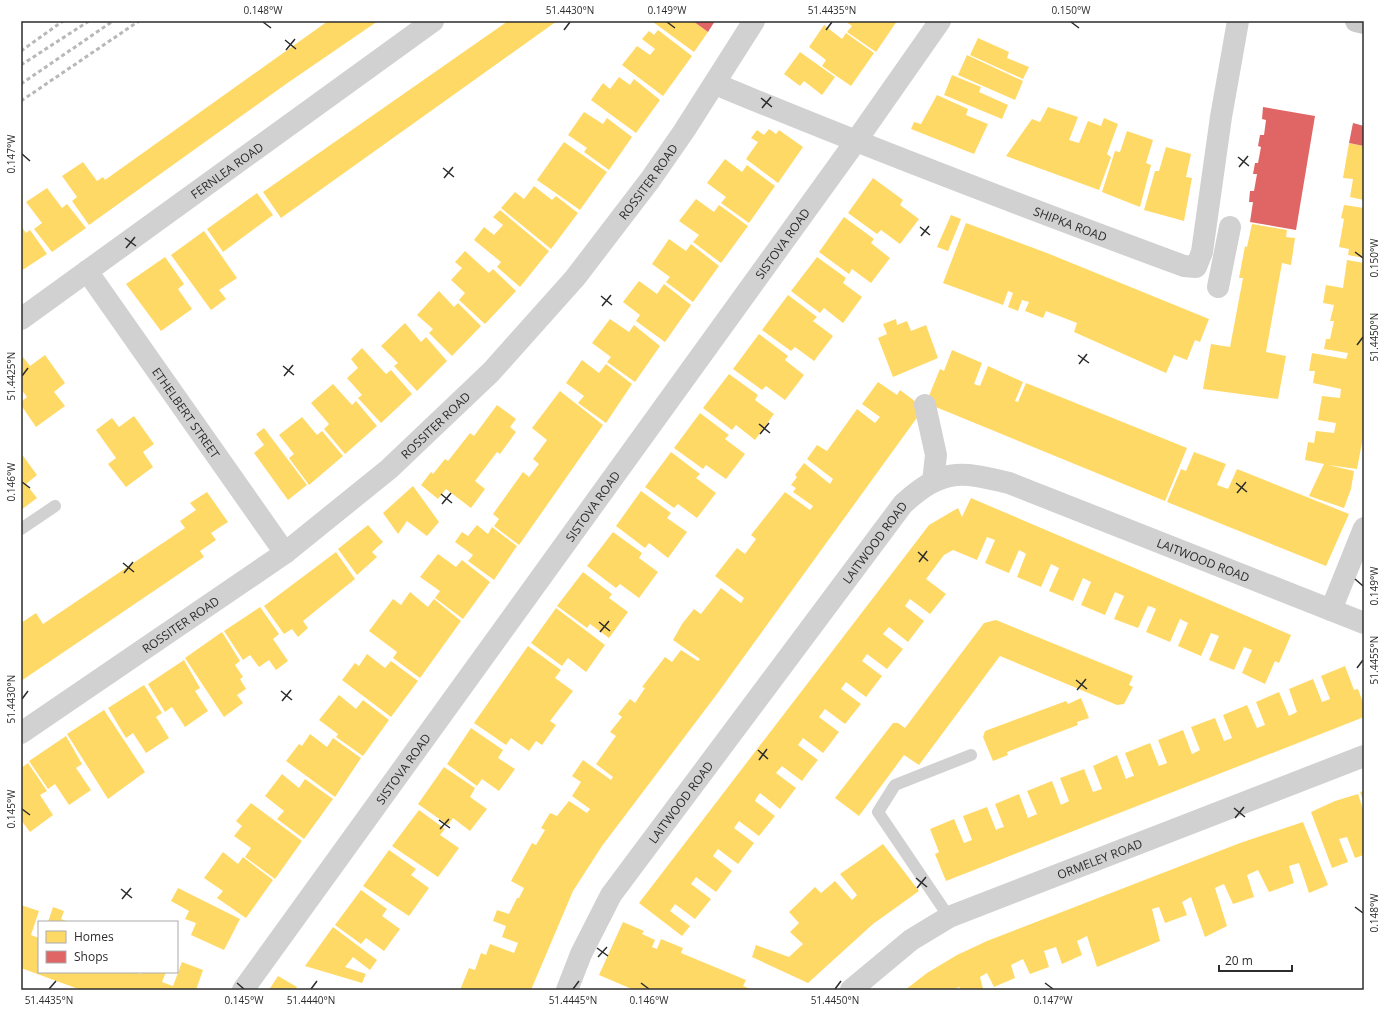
<svg xmlns="http://www.w3.org/2000/svg" width="1385" height="1011" viewBox="0 0 1385 1011" font-family="'Open Sans',sans-serif">
	<rect width="100%" height="100%" fill="#fff"/>
	<g fill="#ffd966">
		<polygon points="328,21 378,21 286,84 89,225 72,201 77,197 62,176 83,162 97,181 103,177 105,180"/>
		<polygon points="508,21 557,21 281,218 263,192"/>
		<polygon points="654,21 693,21 708,32 694,52 653,22"/>
		<polygon points="845,21 897,21 876,52 847,32 852,26"/>
		<polygon points="824,25 842,39 846,33 874,53 851,86 822,66 826,60 809,47"/>
		<polygon points="658,30 692,56 663,96 622,65 637,46 650,55 655,49 642,39 649,31 654,35"/>
		<polygon points="978,38 1009,52 1007,58 1029,67 1023,79 970,55"/>
		<polygon points="800,52 835,77 822,95 804,81 800,86 784,74"/>
		<polygon points="967,55 1023,81 1015,100 958,75"/>
		<polygon points="952,75 981,87 979,92 1008,105 1002,119 944,95"/>
		<polygon points="619,77 630,85 634,79 660,100 636,133 591,100 603,83 610,89"/>
		<polygon points="937,95 968,109 966,115 988,124 974,154 911,129 914,122 921,124"/>
		<polygon points="1048,107 1078,117 1069,140 1079,143 1088,121 1101,126 1104,118 1118,124 1107,154 1111,157 1099,190 1006,156 1032,119 1040,122"/>
		<polygon points="584,112 603,124 607,118 632,137 609,170 584,152 587,148 568,135"/>
		<polygon points="769,129 776,134 779,130 803,147 778,183 746,159 758,142 751,138 757,130 764,135"/>
		<polygon points="1127,131 1153,140 1146,163 1151,165 1140,207 1102,192 1115,151 1120,152"/>
		<polygon points="564,142 607,172 580,210 537,180"/>
		<polygon points="1349,143 1364,146 1364,200 1350,197 1353,179 1343,178"/>
		<polygon points="1166,147 1191,154 1186,177 1192,178 1184,221 1144,210 1155,171 1159,171"/>
		<polygon points="725,159 742,172 747,165 775,186 749,223 721,203 726,197 707,183"/>
		<polygon points="873,178 903,200 900,205 919,219 900,244 881,230 877,234 848,213"/>
		<polygon points="534,186 552,200 556,196 578,213 551,249 501,208 515,192 524,199"/>
		<polygon points="47,188 62,208 67,204 86,228 52,252 34,229 42,223 26,202"/>
		<polygon points="257,193 273,215 223,252 207,229"/>
		<polygon points="696,199 714,212 719,205 748,226 721,263 693,242 699,235 679,221"/>
		<polygon points="1344,205 1364,208 1364,258 1348,255 1349,249 1339,247 1344,219 1341,218"/>
		<polygon points="500,210 549,251 520,287 497,267 501,262 474,240 484,227 494,235 503,225 493,217"/>
		<polygon points="951,215 961,219 948,251 937,247"/>
		<polygon points="844,217 874,239 871,243 890,258 871,283 852,269 849,274 819,252"/>
		<polygon points="966,223 1047,253 1209,319 1200,342 1195,340 1187,360 1174,355 1166,373 1074,332 1077,323 1046,311 1043,318 1025,311 1029,302 1022,300 1018,311 1008,307 1013,293 1008,291 1003,305 943,283"/>
		<polygon points="1252,224 1287,230 1286,237 1295,238 1291,265 1282,263 1266,352 1286,356 1278,399 1203,389 1211,344 1230,347 1243,278 1239,278 1245,246 1247,247"/>
		<polygon points="21,226 26,233 30,230 47,254 21,271"/>
		<polygon points="204,231 237,278 219,290 226,299 211,310 171,255"/>
		<polygon points="669,239 686,251 691,244 719,266 693,302 666,282 670,277 652,264"/>
		<polygon points="465,251 489,273 493,269 516,291 485,324 459,300 465,293 451,280 462,268 455,262"/>
		<polygon points="165,257 184,284 178,289 192,309 161,331 126,284"/>
		<polygon points="817,257 846,278 843,283 862,297 843,323 824,308 820,313 791,291"/>
		<polygon points="1347,260 1364,263 1364,432 1357,469 1328,465 1354,471 1351,489 1344,508 1309,496 1324,464 1305,460 1308,442 1314,443 1316,431 1334,433 1336,423 1318,420 1322,396 1340,398 1341,389 1313,383 1315,371 1309,371 1312,353 1346,359 1348,353 1324,349 1326,339 1330,339 1334,321 1330,321 1334,305 1323,303 1326,285 1343,288"/>
		<polygon points="639,281 657,294 664,284 691,305 665,342 636,321 640,315 623,302"/>
		<polygon points="439,291 454,307 458,303 481,326 452,356 429,333 433,329 417,315"/>
		<polygon points="788,295 817,317 813,321 833,336 814,361 795,347 791,351 762,330"/>
		<polygon points="610,319 629,332 634,325 660,346 635,382 607,362 611,357 592,343"/>
		<polygon points="896,319 897,325 907,321 911,331 926,325 938,358 893,377 878,338 887,334 883,324"/>
		<polygon points="405,323 421,342 426,337 447,361 417,391 394,366 398,363 381,346"/>
		<polygon points="759,334 788,356 785,360 804,375 785,400 766,386 762,390 733,369"/>
		<polygon points="362,348 386,374 391,370 412,394 381,423 358,398 362,395 347,378 358,368 351,359"/>
		<polygon points="952,350 982,363 974,384 980,386 988,366 1023,382 1015,401 1018,402 1026,383 1187,448 1165,501 926,403 940,369 944,371"/>
		<polygon points="45,355 65,383 54,392 65,406 36,427 21,405 21,402 27,397 21,389 21,359 23,357 30,366"/>
		<polygon points="582,360 599,373 606,364 632,384 606,423 578,403 584,396 566,383"/>
		<polygon points="729,374 758,395 755,400 774,414 755,440 736,425 732,430 703,408"/>
		<polygon points="878,382 897,395 900,390 924,408 717,694 602,846 573,891 531,990 460,990 469,968 475,970 481,953 486,955 490,944 514,953 518,943 502,937 506,926 493,921 497,910 509,914 517,898 519,898 524,888 511,881 532,843 536,845 545,830 541,828 550,813 557,816 569,801 587,813 590,809 572,796 581,782 572,776 583,760 611,780 613,777 596,764 616,736 610,732 622,717 618,714 630,699 635,703 645,688 642,687 665,657 672,662 681,650 698,661 700,659 673,640 682,624 694,609 701,614 721,588 741,603 744,598 715,576 737,548 745,554 756,539 751,535 785,492 810,510 813,506 793,492 796,488 791,485 797,477 795,475 804,463 830,484 833,479 807,459 817,445 827,451 857,409 875,423 880,417 862,404"/>
		<polygon points="333,384 352,405 356,401 377,426 345,454 324,429 329,424 311,403"/>
		<polygon points="560,391 603,425 519,545 494,526 499,519 493,514 523,472 529,477 539,464 533,459 547,440 532,428"/>
		<polygon points="497,405 516,419 510,427 516,432 500,454 497,452 475,481 485,489 471,508 446,489 438,499 421,485 431,472 433,474 445,459 448,461 470,433 474,436"/>
		<polygon points="700,413 729,435 725,439 745,454 726,479 706,465 703,469 674,448"/>
		<polygon points="134,416 154,444 143,452 153,467 126,487 108,464 116,458 96,430 112,418 119,427"/>
		<polygon points="302,417 317,435 322,431 343,456 309,485 289,458 294,454 279,435"/>
		<polygon points="264,428 307,485 288,500 254,453 264,445 256,434"/>
		<polygon points="671,452 700,474 696,478 716,493 697,518 678,504 674,508 645,487"/>
		<polygon points="1194,452 1226,464 1217,485 1228,489 1237,469 1349,514 1326,566 1167,502 1181,469 1186,471"/>
		<polygon points="21,453 37,475 26,484 37,498 21,510"/>
		<polygon points="413,486 439,522 427,536 407,521 398,534 383,513"/>
		<polygon points="641,491 671,513 667,518 687,532 668,558 649,543 645,548 616,526"/>
		<polygon points="207,492 228,522 211,533 216,540 200,551 204,557 21,681 21,623 36,613 43,624 185,528 180,521 196,510 190,503"/>
		<polygon points="971,498 1291,635 1279,663 1275,661 1265,684 1242,673 1252,650 1244,647 1234,670 1209,660 1219,636 1211,633 1201,656 1178,646 1188,623 1180,619 1170,642 1146,632 1156,609 1152,607 1148,606 1138,628 1114,619 1124,596 1115,592 1105,615 1081,605 1091,582 1083,578 1073,601 1049,591 1059,568 1051,564 1041,587 1017,577 1026,554 1023,552 1019,550 1009,573 985,563 995,540 987,537 977,560 953,550 944,555 926,579 946,594 930,614 910,599 905,606 924,621 908,642 889,627 883,634 903,649 887,669 867,654 862,661 882,676 866,697 846,682 841,689 861,704 845,724 825,709 819,717 839,732 823,753 803,738 798,745 818,760 810,770 802,781 782,766 776,773 796,788 780,809 760,793 757,797 755,801 775,816 759,836 739,821 734,828 754,843 738,864 718,849 713,856 732,871 716,892 696,877 694,880 691,884 711,899 695,919 675,904 673,907 670,911 690,926 682,936 639,903 929,525 958,508 962,517"/>
		<polygon points="368,525 383,542 372,552 377,557 357,575 338,549"/>
		<polygon points="477,525 488,534 492,527 517,546 494,580 468,561 473,555 455,542 462,532 468,536"/>
		<polygon points="613,532 642,553 639,558 658,572 639,598 620,584 616,588 587,566"/>
		<polygon points="336,552 355,579 303,621 308,628 298,637 292,629 284,634 264,606"/>
		<polygon points="438,554 456,567 462,560 490,582 463,619 435,598 440,591 420,577"/>
		<polygon points="583,572 612,594 609,598 628,612 609,638 590,624 587,628 557,606"/>
		<polygon points="410,592 428,607 434,599 461,621 420,678 393,658 397,652 369,631 393,599 401,605"/>
		<polygon points="260,607 279,634 273,639 288,661 276,670 269,660 259,667 250,655 243,660 224,631"/>
		<polygon points="556,608 605,645 586,672 568,658 562,666 531,643"/>
		<polygon points="996,620 1133,676 1129,685 1133,687 1124,704 1117,705 1000,656 919,765 904,755 859,816 835,798 893,723 898,723 905,728 984,623"/>
		<polygon points="222,632 240,661 235,665 243,677 240,679 246,689 237,695 243,703 224,717 185,658"/>
		<polygon points="528,646 561,670 555,678 573,691 550,721 556,725 542,745 536,741 529,751 511,738 506,745 474,723"/>
		<polygon points="367,654 385,668 391,661 418,681 391,717 342,680 355,663 359,666"/>
		<polygon points="184,660 200,688 195,691 208,711 185,727 172,707 165,712 148,684"/>
		<polygon points="1345,666 1354,690 1358,689 1364,705 1364,717 946,881 935,854 939,852 930,829 954,819 964,843 972,840 963,816 987,807 996,830 1000,828 1004,827 995,804 1019,794 1028,818 1037,814 1027,791 1052,781 1061,805 1069,801 1060,778 1084,769 1093,792 1102,789 1093,766 1117,755 1126,779 1130,777 1134,776 1125,753 1150,743 1159,766 1167,763 1158,740 1183,730 1192,754 1200,750 1191,727 1215,718 1224,741 1232,738 1223,715 1247,705 1257,728 1265,725 1256,702 1279,692 1289,716 1297,712 1289,689 1313,679 1322,702 1330,699 1321,676"/>
		<polygon points="144,685 162,713 156,717 169,738 146,753 133,733 126,738 108,708"/>
		<polygon points="339,695 356,709 363,700 389,720 363,756 336,737 338,734 319,720"/>
		<polygon points="1081,698 1089,718 1077,722 1078,725 1007,752 1008,755 993,761 983,737 985,731 1066,701 1068,704"/>
		<polygon points="104,710 145,772 108,799 67,734"/>
		<polygon points="471,728 503,750 498,758 515,769 499,791 482,779 477,786 447,764"/>
		<polygon points="310,734 327,747 333,738 361,758 335,797 286,761 299,744 302,746"/>
		<polygon points="66,736 82,764 76,768 91,790 69,805 55,784 48,789 29,761"/>
		<polygon points="28,763 47,791 40,795 53,815 30,832 21,820 21,768"/>
		<polygon points="444,767 475,788 470,797 487,809 470,831 453,818 448,825 418,804"/>
		<polygon points="282,774 299,788 305,779 333,799 304,839 277,819 284,811 265,796"/>
		<polygon points="1364,791 1364,803 1360,792"/>
		<polygon points="1358,794 1364,812 1364,855 1355,858 1347,837 1339,839 1348,862 1332,868 1311,812 1335,801"/>
		<polygon points="251,803 302,841 275,879 245,857 251,848 234,836 242,826 236,821"/>
		<polygon points="419,810 445,829 440,835 459,848 438,877 392,846"/>
		<polygon points="1303,822 1328,885 1309,893 1299,863 1289,866 1294,883 1269,892 1258,870 1247,875 1254,897 1233,904 1224,884 1215,888 1227,926 1205,937 1191,897 1182,902 1187,915 1165,923 1159,907 1152,909 1160,941 1097,967 1087,936 1077,941 1082,955 1062,964 1056,947 1044,951 1049,967 1030,974 1023,959 1011,965 1015,978 994,987 987,973 980,977 983,989 981,990 962,990 959,987 953,990 905,990 927,973 957,955 987,941 1240,843"/>
		<polygon points="883,844 919,891 873,924 808,983 752,957 756,945 789,957 803,944 790,932 799,923 789,912 815,887 821,893 835,881 852,900 857,895 840,874"/>
		<polygon points="389,850 416,869 411,875 429,888 409,916 363,886"/>
		<polygon points="223,852 238,864 243,857 273,880 246,918 217,898 223,891 204,878"/>
		<polygon points="178,888 240,919 224,950 191,935 196,923 185,919 189,911 171,901"/>
		<polygon points="361,890 387,909 382,916 400,929 384,951 366,938 361,944 335,925"/>
		<polygon points="21,905 39,911 31,935 39,938 39,972 134,972 141,974 142,972 166,972 162,982 173,986 182,962 203,970 196,990 81,990 21,968"/>
		<polygon points="53,907 64,911 61,919 69,922 48,922"/>
		<polygon points="623,922 644,931 642,934 655,940 652,947 657,949 661,939 683,948 681,953 746,980 743,986 753,990 634,990 599,975"/>
		<polygon points="333,927 377,960 370,970 353,957 345,967 366,974 362,983 305,966"/>
		<polygon points="278,976 297,987 295,990 269,990"/>
	</g>
	<g fill="#e06666">
		<polygon points="693,21 715,21 708,32"/>
		<polygon points="1263,107 1315,116 1296,230 1250,222 1253,202 1249,202 1250,191 1254,191 1257,174 1253,174 1255,163 1258,163 1261,147 1258,146 1260,135 1264,135 1266,120 1262,119"/>
		<polygon points="1353,123 1364,126 1364,146 1349,143"/>
	</g>
	<g fill="none" stroke-linecap="round" stroke-linejoin="round">
		<g stroke="#d1d1d1" stroke-width="12">
			<polyline points="21,529 55,506"/>
			<polyline points="949,917 878,812 895,785 971,755"/>
		</g>
		<g stroke="#d1d1d1" stroke-width="22">
			<path id="s1" d="M716 82 725 88C877 151 1030 209 1184 266L1196 267 1202 252 1221 117 1238 21"/>
			<path id="s2" d="M87 271 285 553"/>
			<polyline points="1218,287 1230,227"/>
			<polyline points="925,405 936,455 933,482"/>
			<polyline points="1331,610 1364,528"/>
			<path id="s3" d="M21 733 285 553 389 469 491 372 575 278 650 180 684 131 754 21"/>
			<path id="s4" d="M243 990 856 141 940 21"/>
			<path id="s5" d="M567 990 581 954 611 895 903 504C943 468 959 471 1009 483L1364 623"/>
			<path id="s6" d="M851 990 911 940 949 917 1364 756"/>
		</g>
		<path stroke="#d1d1d1" stroke-width="22" id="s7" d="M21 319 433 21"/>
		<polyline stroke="#cacaca" stroke-width="22" points="1356,21 1364,23"/>
		<g stroke="#b8b8b8" stroke-width="3" stroke-dasharray="4 3" stroke-linecap="butt">
			<polyline points="21,51 63,21"/>
			<polyline points="21,65 89,21"/>
			<polyline points="21,84 113,21"/>
			<polyline points="21,101 139,21"/>
		</g>
	</g>
	<path fill="none" stroke="#2c2c2c" stroke-width="1.5" d="M263 22 271 28M667 22 675 28M1071 22 1079 28M564 30 570 22M826 30 832 22M285 40 296 49M286 50 295 39M761 98 772 107M762 108 771 97M22 154 30 161M1238 157 1249 166M1239 167 1248 156M443 168 454 177M444 178 453 167M920 227 930 235M921 236 929 226M125 238 136 246M126 248 135 237M1355 252 1363 258M601 296 612 305M602 306 611 295M1357 345 1363 337M1078 355 1089 363M1079 364 1087 354M283 366 294 375M22 376 28 368M284 376 293 365M759 424 770 433M760 434 769 423M22 482 30 488M1236 483 1247 492M1237 493 1246 482M441 494 452 503M442 504 451 493M918 552 928 561M919 562 927 551M123 563 134 572M124 573 133 562M1355 579 1363 586M599 622 610 631M600 632 609 621M1357 668 1363 660M1076 680 1087 689M1077 690 1086 679M281 691 292 700M22 699 28 691M282 701 291 690M758 750 768 759M759 760 767 749M1234 808 1245 817M22 809 30 815M1235 818 1244 807M439 820 450 828M440 829 449 819M916 878 927 887M917 888 926 877M121 889 132 898M122 899 131 888M1355 907 1363 913M597 948 608 956M598 957 607 947M237 983 244 989M641 983 649 989M1045 983 1053 989M49 989 56 981M311 989 317 981M573 989 579 981M835 989 841 981"/>
	<g text-anchor="middle" dominant-baseline="central" stroke-width="4" stroke-linejoin="round" paint-order="stroke">
		<g font-size="12" fill="#2c2c2c" stroke="#fff">
			<text stroke="none"><textPath href="#s7" startOffset="254">FERNLEA ROAD</textPath></text>
			<text stroke="none"><textPath href="#s3" startOffset="841">ROSSITER ROAD</textPath></text>
			<text stroke="none"><textPath href="#s1" startOffset="382">SHIPKA ROAD</textPath></text>
			<text stroke="none"><textPath href="#s4" startOffset="921">SISTOVA ROAD</textPath></text>
			<text stroke="none"><textPath href="#s2" startOffset="173">ETHELBERT STREET</textPath></text>
			<text stroke="none"><textPath href="#s3" startOffset="517">ROSSITER ROAD</textPath></text>
			<text stroke="none"><textPath href="#s4" startOffset="597">SISTOVA ROAD</textPath></text>
			<text stroke="none"><textPath href="#s5" startOffset="545">LAITWOOD ROAD</textPath></text>
			<text stroke="none"><textPath href="#s5" startOffset="917">LAITWOOD ROAD</textPath></text>
			<text stroke="none"><textPath href="#s3" startOffset="193">ROSSITER ROAD</textPath></text>
			<text stroke="none"><textPath href="#s4" startOffset="273">SISTOVA ROAD</textPath></text>
			<text stroke="none"><textPath href="#s5" startOffset="221">LAITWOOD ROAD</textPath></text>
			<text stroke="none"><textPath href="#s6" startOffset="284">ORMELEY ROAD</textPath></text>
		</g>
	</g>
	<rect width="1385" height="1011" fill="none" stroke="#ffffff" stroke-width="44"/>
	<rect x="38" y="921" width="140" height="52" fill="#ffffff" stroke="#ababab"/>
	<rect x="46" y="931" width="20" height="12" fill="#ffd966" stroke="#ababab"/>
	<text x="74" y="941" font-size="12" fill="#2c2c2c">Homes</text>
	<rect x="46" y="951" width="20" height="12" fill="#e06666" stroke="#ababab"/>
	<text x="74" y="961" font-size="12" fill="#2c2c2c">Shops</text>
	<path d="M1219 965v6h73v-6" fill="none" stroke="#2c2c2c" stroke-width="2"/>
	<text x="1225" y="965" font-size="12" fill="#2c2c2c" stroke="#ffffff" stroke-width="3" paint-order="stroke">20 m</text>
	<rect x="22" y="22" width="1341" height="967" fill="none" stroke="#2c2c2c" stroke-width="1.5"/>
	<g font-size="10" text-anchor="middle" fill="#2c2c2c">
		<text x="263" y="14">0.148°W</text>
		<text x="570" y="14">51.4430°N</text>
		<text x="667" y="14">0.149°W</text>
		<text x="832" y="14">51.4435°N</text>
		<text x="1071" y="14">0.150°W</text>
		<text transform="translate(11 154) rotate(-90)" y="4">0.147°W</text>
		<text transform="translate(1374 258) rotate(-90)" y="4">0.150°W</text>
		<text transform="translate(1374 337) rotate(-90)" y="4">51.4450°N</text>
		<text transform="translate(11 376) rotate(-90)" y="4">51.4425°N</text>
		<text transform="translate(11 482) rotate(-90)" y="4">0.146°W</text>
		<text transform="translate(1374 586) rotate(-90)" y="4">0.149°W</text>
		<text transform="translate(1374 660) rotate(-90)" y="4">51.4455°N</text>
		<text transform="translate(11 699) rotate(-90)" y="4">51.4430°N</text>
		<text transform="translate(11 809) rotate(-90)" y="4">0.145°W</text>
		<text transform="translate(1374 913) rotate(-90)" y="4">0.148°W</text>
		<text x="49" y="1004">51.4435°N</text>
		<text x="244" y="1004">0.145°W</text>
		<text x="311" y="1004">51.4440°N</text>
		<text x="573" y="1004">51.4445°N</text>
		<text x="649" y="1004">0.146°W</text>
		<text x="835" y="1004">51.4450°N</text>
		<text x="1053" y="1004">0.147°W</text>
	</g>
</svg>
